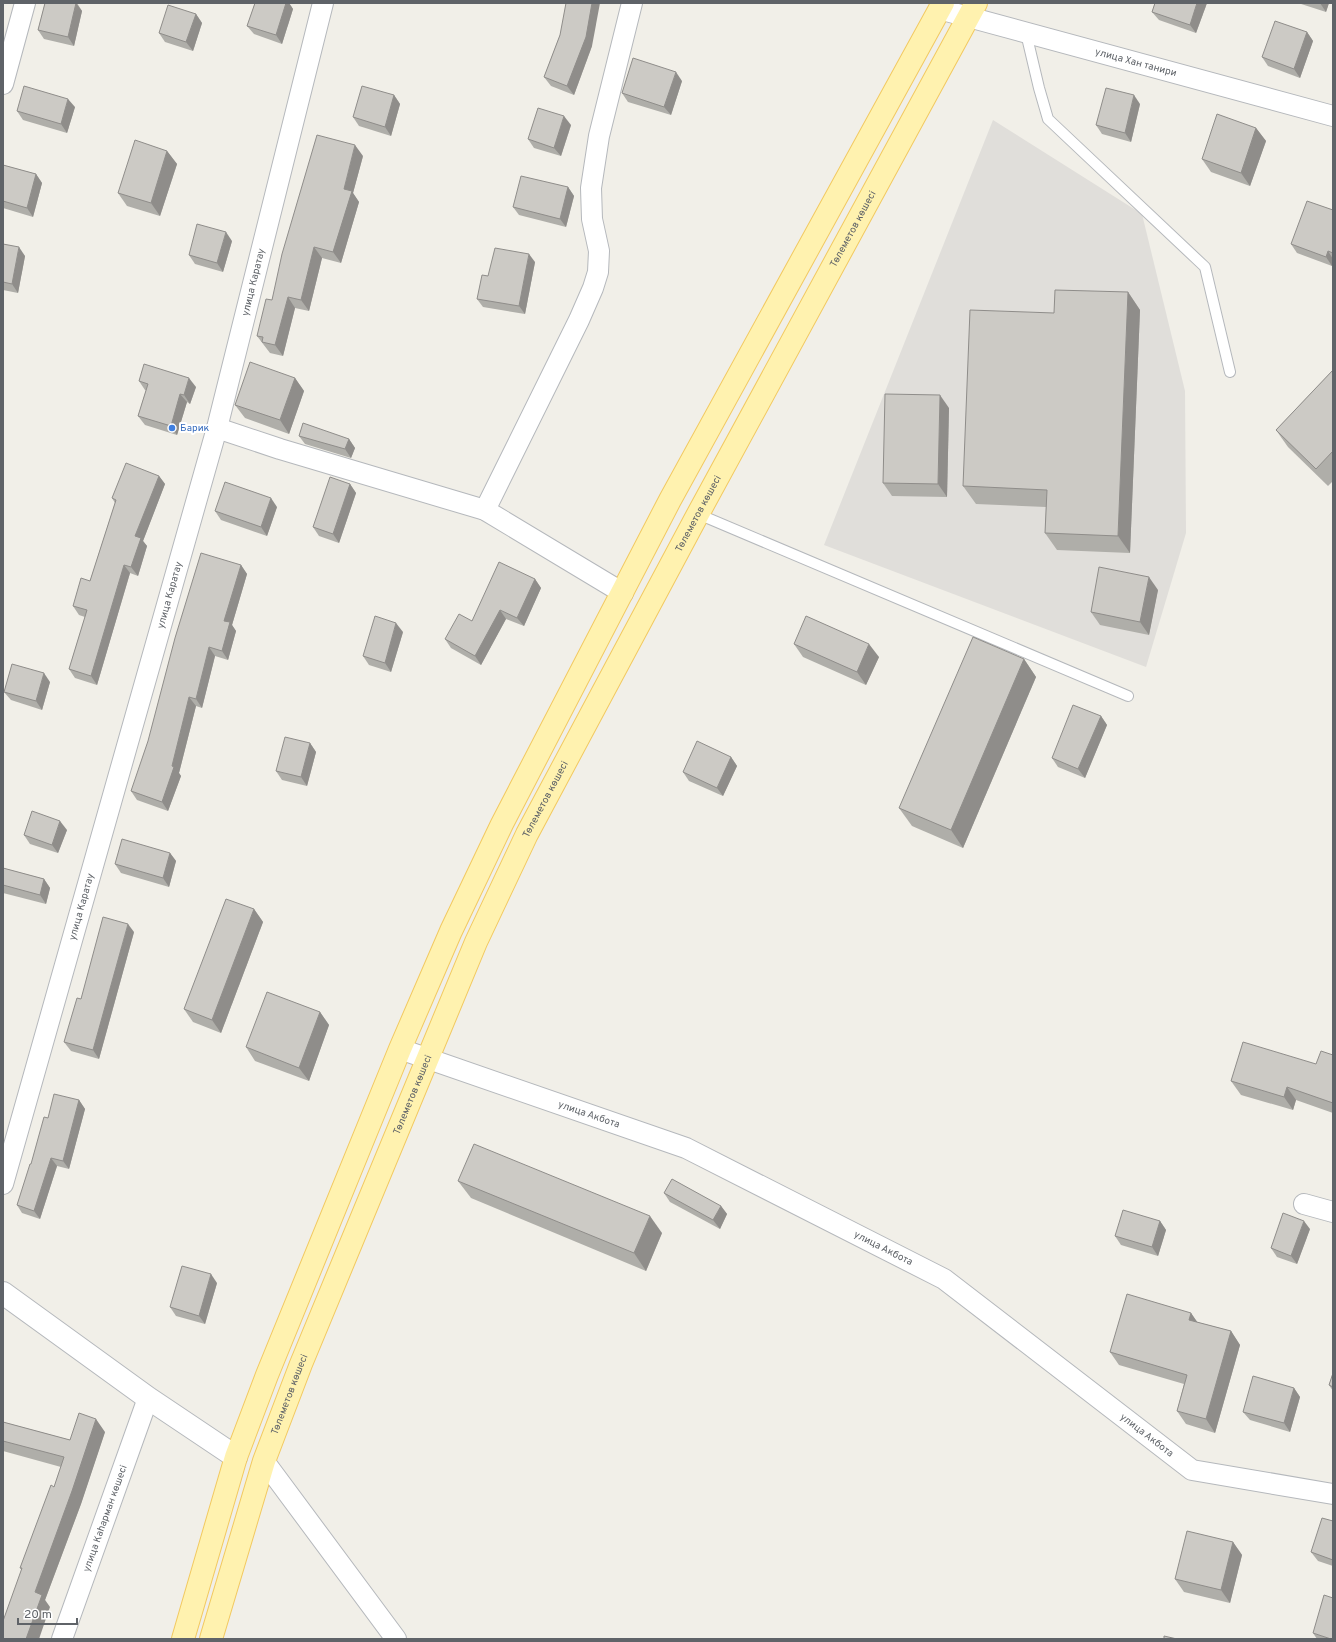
<svg xmlns="http://www.w3.org/2000/svg" width="1336" height="1642" viewBox="0 0 1336 1642" font-family="Overpass,sans-serif">
	<rect width="100%" height="100%" fill="#f1efe8"/>
	<polygon fill="#e0deda" points="993,120 1142,214 1185,391 1186,533 1146,667 824,545"/>
	<g fill="none" stroke-linecap="round" stroke-linejoin="round">
		<defs>
			<g id="service">
				<polyline points="1026,33 1039,88 1048,119 1205,267 1230,372"/>
				<polyline points="698,514 1128,696"/>
			</g>
			<g id="minor">
				<path id="s1" d="M939 9 1333 116"/>
				<polyline points="3,84 25,3"/>
				<polyline points="217,428 280,449 485,510 623,593"/>
				<polyline points="485,510 579,320 593,288 598,272 599,251 592,219 591,188 599,136 632,3"/>
				<path id="s2" d="M400 1049 686 1148 944 1279 1192 1470 1333 1494"/>
				<path id="s3" d="M3 1184 217 428 323 3"/>
				<polyline points="1304,1204 1333,1212"/>
				<polyline points="264,1461 396,1639"/>
				<path id="s4" d="M62 1639 148 1398"/>
			</g>
			<polyline id="tertiary" points="3,1293 148,1398 236,1457"/>
			<g id="primary">
				<polyline points="183,1639 236,1457 267,1375 400,1049 451,931 502,824 670,500 943,3"/>
				<path id="s5" d="M211 1639 264 1461 301 1364 476 942 527 834 698 514 976 3"/>
			</g>
		</defs>
		<use href="#service" stroke="#b5b8bc" stroke-width="12"/>
		<use href="#minor" stroke="#b5b8bc" stroke-width="22"/>
		<use href="#tertiary" stroke="#b5b8bc" stroke-width="24"/>
		<use href="#primary" stroke="#f2c960" stroke-width="24"/>
		<use href="#service" stroke="#fff" stroke-width="10"/>
		<use href="#minor" stroke="#fff" stroke-width="20"/>
		<use href="#tertiary" stroke="#fff" stroke-width="22"/>
		<use href="#primary" stroke="#fff2af" stroke-width="22"/>
	</g>
	<g fill="#afaea9">
		<polygon points="45,3 77,3 82,11 74,46 44,39 38,30"/>
		<polygon points="255,3 289,3 293,9 282,44 254,34 247,26"/>
		<polygon points="1155,3 1207,3 1196,33 1159,20 1152,12"/>
		<polygon points="1298,3 1329,3 1326,12"/>
		<polygon points="196,14 202,23 193,51 165,42 159,33"/>
		<polygon points="1307,32 1313,41 1300,78 1268,66 1262,57"/>
		<polygon points="560,35 592,46 574,95 551,86 544,77"/>
		<polygon points="682,81 671,115 628,102 622,93"/>
		<polygon points="394,95 400,104 391,136 359,126 353,117"/>
		<polygon points="1140,104 1131,142 1102,134 1096,125"/>
		<polygon points="75,107 67,133 23,120 17,111"/>
		<polygon points="571,125 561,156 534,148 528,139"/>
		<polygon points="1256,128 1266,141 1250,186 1211,172 1202,159"/>
		<polygon points="167,151 177,164 160,216 127,206 118,193"/>
		<polygon points="363,156 353,193 359,202 341,263 322,258 309,311 295,308 283,356 270,353 257,336 272,300"/>
		<polygon points="3,165 36,174 42,183 33,217 3,208"/>
		<polygon points="568,187 574,196 566,227 519,215 513,207"/>
		<polygon points="1333,210 1333,263 1332,266 1297,253 1291,244"/>
		<polygon points="232,241 223,272 195,264 189,255"/>
		<polygon points="3,244 25,256 18,293 3,290"/>
		<polygon points="535,262 525,314 483,307 477,299 488,276"/>
		<polygon points="1128,292 1140,310 1130,553 1057,550 1045,533 1046,507 976,504 963,486 1054,313"/>
		<polygon points="1333,370 1333,481 1328,486 1288,447 1276,430"/>
		<polygon points="295,378 304,391 289,434 245,418 235,405"/>
		<polygon points="139,381 196,387 190,404 187,402 177,435 145,425 138,416 146,390 145,390"/>
		<polygon points="949,408 947,497 892,496 883,483"/>
		<polygon points="299,436 349,439 355,448 351,458 305,444"/>
		<polygon points="159,476 165,484 143,541 147,546 138,576 130,573 97,685 75,678 69,669 85,617 79,615 73,606 90,581 115,503 112,498"/>
		<polygon points="350,484 356,493 339,543 319,536 313,527"/>
		<polygon points="277,507 267,536 221,520 215,511"/>
		<polygon points="241,565 247,574 232,625 236,631 228,660 215,656 202,708 196,706 179,773 181,776 168,811 137,800 131,791"/>
		<polygon points="535,579 541,588 524,626 506,619 481,665 451,648 445,639"/>
		<polygon points="1158,590 1149,635 1100,625 1091,612"/>
		<polygon points="403,632 391,672 369,665 363,656"/>
		<polygon points="794,644 879,657 866,685 803,657"/>
		<polygon points="1024,659 1036,677 963,848 912,826 899,808"/>
		<polygon points="50,682 42,710 11,700 4,692"/>
		<polygon points="1101,716 1107,725 1085,778 1058,767 1052,758"/>
		<polygon points="310,743 316,752 307,786 282,780 276,771"/>
		<polygon points="731,757 737,766 723,796 689,781 683,772"/>
		<polygon points="67,830 58,853 30,844 24,835"/>
		<polygon points="170,853 176,861 169,887 121,873 115,864"/>
		<polygon points="3,868 44,879 50,888 46,904 3,893"/>
		<polygon points="254,909 263,922 221,1033 193,1022 184,1009"/>
		<polygon points="134,932 99,1059 71,1051 64,1042 81,999"/>
		<polygon points="320,1012 329,1025 309,1081 255,1061 246,1047"/>
		<polygon points="1333,1055 1333,1113 1296,1100 1293,1110 1241,1095 1231,1081 1316,1064"/>
		<polygon points="79,1100 85,1109 69,1169 57,1166 40,1219 22,1213 17,1205 48,1118"/>
		<polygon points="458,1181 662,1233 646,1271 471,1198"/>
		<polygon points="664,1193 721,1206 727,1214 720,1229 670,1202"/>
		<polygon points="1160,1221 1166,1230 1158,1256 1121,1245 1115,1236"/>
		<polygon points="1310,1229 1297,1264 1277,1257 1271,1248"/>
		<polygon points="217,1283 205,1324 176,1316 170,1307"/>
		<polygon points="1191,1313 1197,1322 1231,1331 1240,1345 1215,1433 1186,1424 1177,1411 1184,1384 1119,1365 1110,1352"/>
		<polygon points="1333,1373 1333,1391 1329,1385"/>
		<polygon points="1294,1388 1300,1397 1290,1432 1250,1420 1243,1412"/>
		<polygon points="3,1422 70,1440 105,1432 81,1504 45,1600 50,1607 20,1568 54,1487 61,1467 3,1451"/>
		<polygon points="1333,1521 1333,1566 1318,1561 1311,1552"/>
		<polygon points="1233,1542 1242,1555 1230,1603 1184,1592 1175,1579"/>
		<polygon points="1313,1633 1333,1639 1317,1639"/>
	</g>
	<g fill="#8f8d8a">
		<polygon points="76,3 82,11 74,46 68,37"/>
		<polygon points="286,3 289,3 293,9 282,44 276,35"/>
		<polygon points="592,3 600,3 592,46 574,95 567,86"/>
		<polygon points="1197,3 1207,3 1196,33 1190,25"/>
		<polygon points="1320,3 1329,3 1326,12"/>
		<polygon points="196,14 202,23 193,51 186,42"/>
		<polygon points="1307,32 1313,41 1300,78 1294,69"/>
		<polygon points="676,72 682,81 671,115 664,107"/>
		<polygon points="394,95 400,104 391,136 385,127"/>
		<polygon points="1134,95 1140,104 1131,142 1125,133"/>
		<polygon points="68,99 75,107 67,133 61,124"/>
		<polygon points="564,116 571,125 561,156 554,148"/>
		<polygon points="1256,128 1266,141 1250,186 1241,173"/>
		<polygon points="355,145 363,156 353,193 359,202 341,263 333,252 344,189"/>
		<polygon points="167,151 177,164 160,216 151,203"/>
		<polygon points="36,174 42,183 33,217 27,208"/>
		<polygon points="568,187 574,196 566,227 560,219"/>
		<polygon points="226,232 232,241 223,272 217,263"/>
		<polygon points="19,247 25,256 18,293 12,284"/>
		<polygon points="314,247 322,258 309,311 301,300"/>
		<polygon points="1328,251 1333,259 1333,263 1332,266 1326,257"/>
		<polygon points="529,254 535,262 525,314 519,306"/>
		<polygon points="1128,292 1140,310 1130,553 1118,536"/>
		<polygon points="288,297 295,308 283,356 275,345"/>
		<polygon points="189,378 196,387 190,404 184,395"/>
		<polygon points="295,378 304,391 289,434 280,420"/>
		<polygon points="180,394 187,402 177,435 171,426"/>
		<polygon points="940,395 949,408 947,497 938,484"/>
		<polygon points="349,439 355,448 351,458 345,449"/>
		<polygon points="159,476 165,484 143,541 147,546 138,576 131,567 135,536"/>
		<polygon points="350,484 356,493 339,543 333,534"/>
		<polygon points="271,498 277,507 267,536 261,527"/>
		<polygon points="124,565 130,573 97,685 91,676"/>
		<polygon points="241,565 247,574 232,625 236,631 228,660 222,651 224,621"/>
		<polygon points="1149,577 1158,590 1149,635 1140,622"/>
		<polygon points="535,579 541,588 524,626 517,618"/>
		<polygon points="500,610 506,619 481,665 475,656"/>
		<polygon points="396,623 403,632 391,672 385,663"/>
		<polygon points="869,644 879,657 866,685 857,672"/>
		<polygon points="209,647 215,656 202,708 196,699"/>
		<polygon points="1024,659 1036,677 963,848 951,830"/>
		<polygon points="44,673 50,682 42,710 36,701"/>
		<polygon points="189,697 196,706 179,773 181,776 168,811 162,802 172,766"/>
		<polygon points="1101,716 1107,725 1085,778 1078,769"/>
		<polygon points="310,743 316,752 307,786 301,777"/>
		<polygon points="731,757 737,766 723,796 717,788"/>
		<polygon points="60,821 67,830 58,853 52,845"/>
		<polygon points="170,853 176,861 169,887 163,878"/>
		<polygon points="44,879 50,888 46,904 40,895"/>
		<polygon points="254,909 263,922 221,1033 212,1020"/>
		<polygon points="128,924 134,932 99,1059 93,1050"/>
		<polygon points="320,1012 329,1025 309,1081 299,1068"/>
		<polygon points="1287,1087 1296,1100 1293,1110 1284,1097"/>
		<polygon points="79,1100 85,1109 69,1169 63,1161"/>
		<polygon points="51,1158 57,1166 40,1219 34,1211"/>
		<polygon points="721,1206 727,1214 720,1229 713,1220"/>
		<polygon points="650,1216 662,1233 646,1271 634,1253"/>
		<polygon points="1160,1221 1166,1230 1158,1256 1152,1247"/>
		<polygon points="1304,1221 1310,1229 1297,1264 1291,1256"/>
		<polygon points="211,1274 217,1283 205,1324 199,1316"/>
		<polygon points="1191,1313 1200,1326 1189,1320"/>
		<polygon points="1231,1331 1240,1345 1215,1433 1206,1419"/>
		<polygon points="1294,1388 1300,1397 1290,1432 1284,1423"/>
		<polygon points="96,1419 105,1432 81,1504 45,1600 50,1607 39,1639 26,1639 35,1592"/>
		<polygon points="1233,1542 1242,1555 1230,1603 1221,1590"/>
	</g>
	<g fill="#cccac5" stroke="#8f8d8a">
		<polygon points="45,3 76,3 68,37 38,30"/>
		<polygon points="255,3 286,3 276,35 247,26"/>
		<polygon points="566,3 592,3 586,37 567,86 544,77 560,35"/>
		<polygon points="1155,3 1197,3 1190,25 1152,12"/>
		<polygon points="168,5 196,14 186,42 159,33"/>
		<polygon points="1275,21 1307,32 1294,69 1262,57"/>
		<polygon points="633,58 676,72 664,107 622,93"/>
		<polygon points="24,86 68,99 61,124 17,111"/>
		<polygon points="362,86 394,95 385,127 353,117"/>
		<polygon points="1106,88 1134,95 1125,133 1096,125"/>
		<polygon points="538,108 564,116 554,148 528,139"/>
		<polygon points="1217,114 1256,128 1241,173 1202,159"/>
		<polygon points="317,135 355,145 344,189 352,191 333,252 314,247 301,300 288,297 275,345 262,342 263,337 257,336 266,299 272,300 282,254"/>
		<polygon points="135,140 167,151 151,203 118,193"/>
		<polygon points="3,165 36,174 27,208 3,201"/>
		<polygon points="521,176 568,187 560,219 513,207"/>
		<polygon points="1307,201 1333,210 1333,253 1328,251 1326,257 1291,244"/>
		<polygon points="197,224 226,232 217,263 189,255"/>
		<polygon points="3,244 19,247 12,284 3,282"/>
		<polygon points="495,248 529,254 519,306 477,299 482,275 488,276"/>
		<polygon points="1055,290 1128,292 1118,536 1045,533 1047,490 963,486 970,310 1054,313"/>
		<polygon points="250,362 295,378 280,420 235,405"/>
		<polygon points="144,364 189,378 184,395 180,394 171,426 138,416 148,384 139,381"/>
		<polygon points="1333,370 1333,451 1316,469 1276,430"/>
		<polygon points="885,394 940,395 938,484 883,483"/>
		<polygon points="303,423 349,439 345,449 299,436"/>
		<polygon points="126,463 159,476 135,536 141,538 131,567 124,565 91,676 69,669 87,610 73,606 81,578 90,581 116,500 112,498"/>
		<polygon points="330,477 350,484 333,534 313,527"/>
		<polygon points="225,482 271,498 261,527 215,511"/>
		<polygon points="201,553 241,565 224,621 230,622 222,651 209,647 196,699 189,697 172,766 174,767 162,802 131,791 148,741 175,638"/>
		<polygon points="499,562 535,579 517,618 500,610 475,656 445,639 459,614 472,621"/>
		<polygon points="1099,567 1149,577 1140,622 1091,612"/>
		<polygon points="375,616 396,623 385,663 363,656"/>
		<polygon points="806,616 869,644 857,672 794,644"/>
		<polygon points="973,637 1024,659 951,830 899,808"/>
		<polygon points="12,664 44,673 36,701 4,692"/>
		<polygon points="1073,705 1101,716 1078,769 1052,758"/>
		<polygon points="285,737 310,743 301,777 276,771"/>
		<polygon points="697,741 731,757 717,788 683,772"/>
		<polygon points="32,811 60,821 52,845 24,835"/>
		<polygon points="122,839 170,853 163,878 115,864"/>
		<polygon points="3,868 44,879 40,895 3,885"/>
		<polygon points="226,899 254,909 212,1020 184,1009"/>
		<polygon points="103,917 128,924 93,1050 64,1042 77,998 81,999"/>
		<polygon points="267,992 320,1012 299,1068 246,1047"/>
		<polygon points="1243,1042 1316,1064 1321,1051 1333,1055 1333,1103 1287,1087 1284,1097 1231,1081"/>
		<polygon points="54,1094 79,1100 63,1161 51,1158 34,1211 17,1205 30,1164 31,1164 44,1117 48,1118"/>
		<polygon points="474,1144 650,1216 634,1253 458,1181"/>
		<polygon points="672,1179 721,1206 713,1220 664,1193"/>
		<polygon points="1123,1210 1160,1221 1152,1247 1115,1236"/>
		<polygon points="1283,1213 1304,1221 1291,1256 1271,1248"/>
		<polygon points="182,1266 211,1274 199,1316 170,1307"/>
		<polygon points="1127,1294 1191,1313 1189,1320 1231,1331 1206,1419 1177,1411 1187,1375 1110,1352"/>
		<polygon points="1333,1373 1333,1387 1329,1385"/>
		<polygon points="1253,1376 1294,1388 1284,1423 1243,1412"/>
		<polygon points="79,1413 96,1419 72,1491 35,1592 42,1595 26,1639 3,1639 3,1621 22,1568 20,1568 51,1485 54,1487 64,1457 3,1441 3,1422 70,1440"/>
		<polygon points="1322,1518 1333,1521 1333,1560 1311,1552"/>
		<polygon points="1187,1531 1233,1542 1221,1590 1175,1579"/>
		<polygon points="1324,1595 1333,1598 1333,1639 1331,1639 1313,1633"/>
		<polygon points="1164,1636 1177,1639 1164,1639"/>
	</g>
	<circle fill="#3f7fe0" stroke="#fff" stroke-width="1.5" cx="172" cy="428" r="4"/>
	<g text-anchor="middle" dominant-baseline="central" stroke-width="4" stroke-linejoin="round" paint-order="stroke">
		<g font-size="10" fill="#5f6368" stroke="#fff">
			<text stroke="none"><textPath href="#s1" startOffset="204">улица Хан танири</textPath></text>
			<text stroke="none"><textPath href="#s5" startOffset="1553">Төлеметов көшесі</textPath></text>
			<text stroke="none"><textPath href="#s3" startOffset="936">улица Каратау</textPath></text>
			<text stroke="none"><textPath href="#s5" startOffset="1229">Төлеметов көшесі</textPath></text>
			<text stroke="none"><textPath href="#s3" startOffset="612">улица Каратау</textPath></text>
			<text stroke="none"><textPath href="#s5" startOffset="905">Төлеметов көшесі</textPath></text>
			<text stroke="none"><textPath href="#s3" startOffset="288">улица Каратау</textPath></text>
			<text stroke="none"><textPath href="#s5" startOffset="581">Төлеметов көшесі</textPath></text>
			<text stroke="none"><textPath href="#s2" startOffset="200">улица Акбота</textPath></text>
			<text stroke="none"><textPath href="#s2" startOffset="524">улица Акбота</textPath></text>
			<text stroke="none"><textPath href="#s5" startOffset="257">Төлеметов көшесі</textPath></text>
			<text stroke="none"><textPath href="#s2" startOffset="848">улица Акбота</textPath></text>
			<text stroke="none"><textPath href="#s4" startOffset="128">улица Каһарман көшесі</textPath></text>
		</g>
		<g font-size="10" fill="#366cbe" stroke="#fff" text-anchor="start">
			<text x="180" y="428">Барик</text>
		</g>
	</g>
	<rect width="1336" height="1642" fill="none" stroke="#5f6368" stroke-width="8"/>
	<path d="M18 1618v6h59v-6" fill="none" stroke="#5f6368" stroke-width="2"/>
	<text x="24" y="1618" font-size="12" fill="#5f6368" stroke="#ffffff" stroke-width="3" paint-order="stroke">20 m</text>
</svg>
